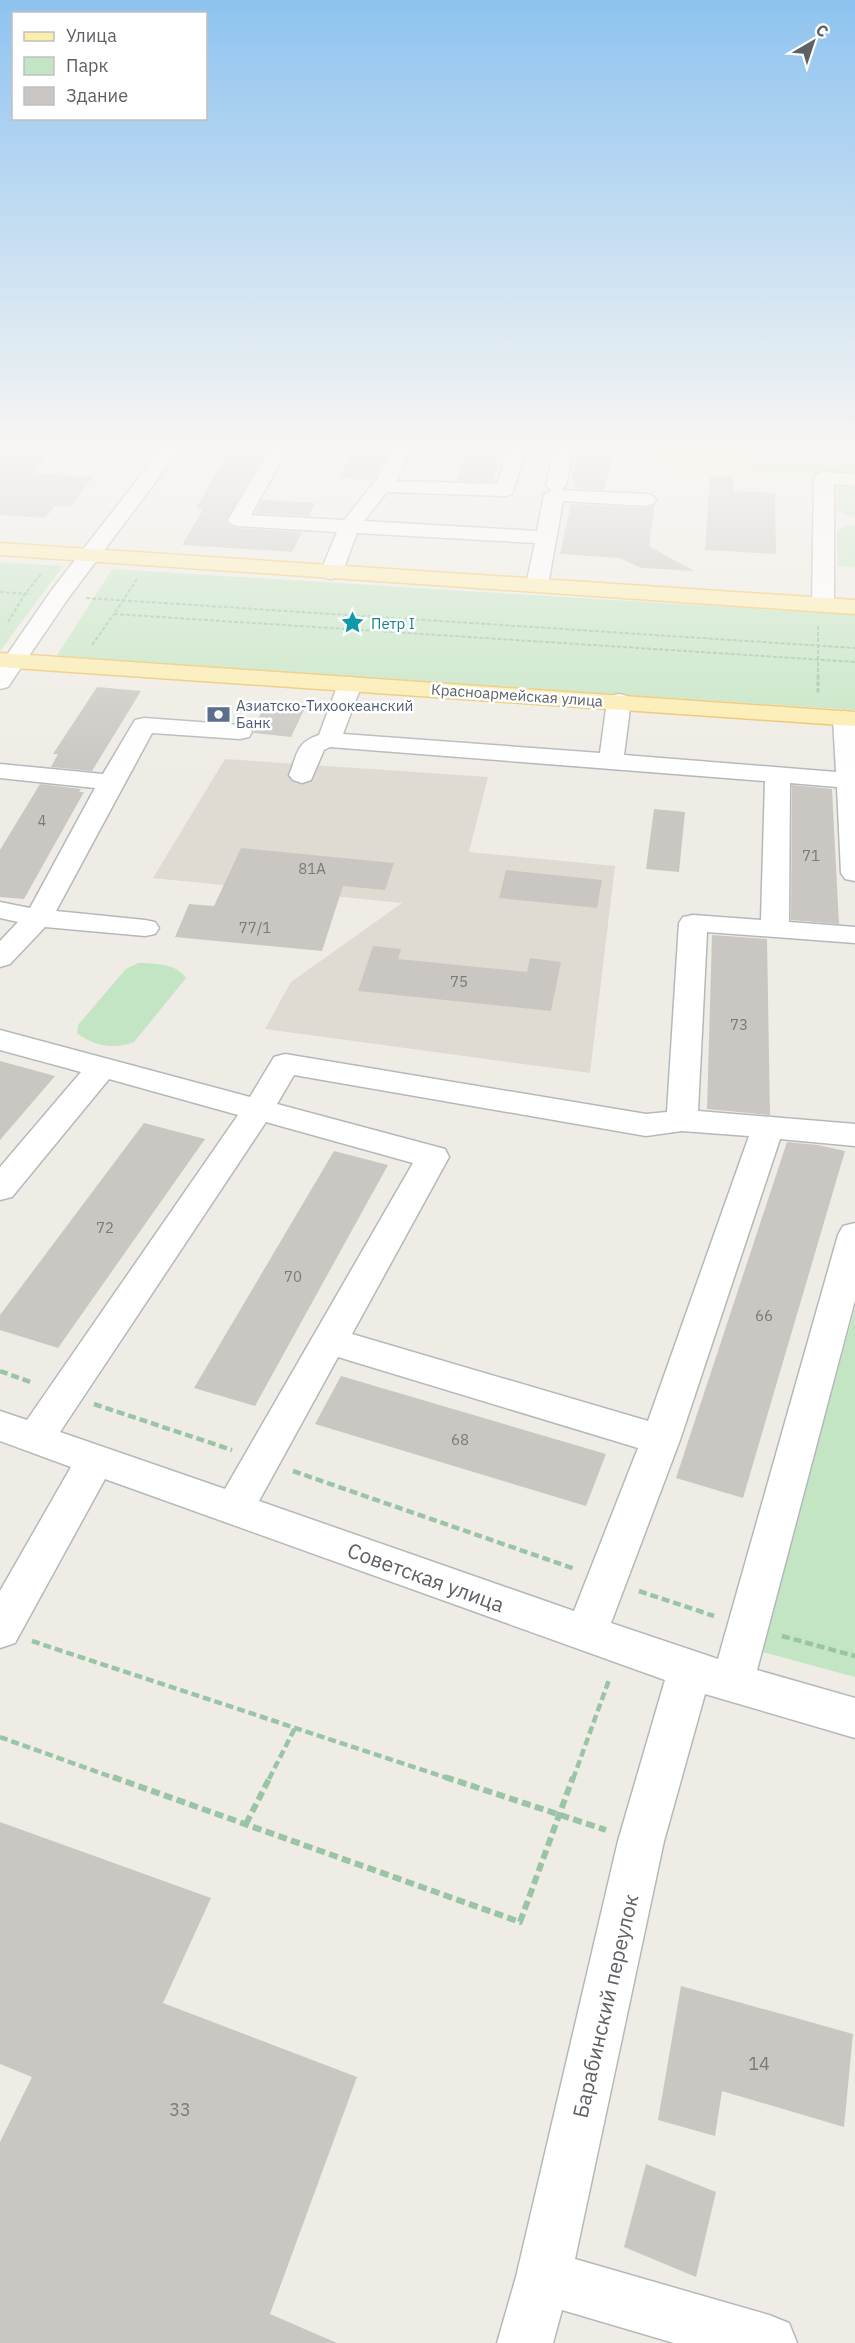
<svg xmlns="http://www.w3.org/2000/svg" width="855" height="2343" viewBox="0 0 855 2343" font-family="'IBM Plex Sans',sans-serif">
	<rect width="100%" height="100%" fill="#efece5"/>
	<polygon fill="#dfdbd3" points="225,759 488,777 469,852 615,866 590,1073 265,1029 291,982 402,903 153,878"/>
	<g fill="#c3e5c3">
		<polygon points="655,445 855,445 855,474 653,464"/>
		<polygon points="844,486 855,486 855,516 844,514 836,508 838,488"/>
		<polygon points="855,525 855,567 838,566 837,531 846,526"/>
		<polygon points="0,562 63,566 0,651"/>
		<polygon points="112,569 855,615 855,710 56,657"/>
		<path d="M138 963C155 963 177 964 186 978L134 1042C115 1050 93 1046 77 1033L78 1025 126 969Z"/>
		<polygon points="855,1308 855,1677 759,1651"/>
	</g>
	<g fill="#cac7c2">
		<polygon points="0,445 56,445 35,473 93,477 70,507 55,506 45,518 0,515"/>
		<polygon points="233,445 269,445 226,521 230,526 238,528 302,532 292,552 182,545 203,509 196,508"/>
		<polygon points="357,445 391,445 373,480 339,478"/>
		<polygon points="469,445 505,445 493,482 456,481"/>
		<polygon points="581,445 615,445 604,490 574,488 575,482 570,481"/>
		<polygon points="710,476 733,477 734,491 775,493 776,554 705,550"/>
		<polygon points="262,500 315,503 309,516 255,513"/>
		<polygon points="571,504 646,508 655,505 649,546 694,571 641,568 620,558 560,554"/>
		<polygon points="97,687 141,691 92,771 51,767 58,754 53,754"/>
		<polygon points="266,702 306,706 291,737 254,733 253,729"/>
		<polygon points="40,784 81,789 79,792 84,792 24,899 0,897 0,850"/>
		<polygon points="792,785 832,789 839,924 791,920"/>
		<polygon points="654,809 685,812 679,872 646,869"/>
		<polygon points="241,848 394,863 385,890 343,886 322,951 175,937 189,904 214,906"/>
		<polygon points="506,870 602,880 597,908 499,898"/>
		<polygon points="712,935 767,939 770,1115 707,1109"/>
		<polygon points="373,946 401,949 398,959 527,972 530,958 561,962 551,1011 358,991"/>
		<polygon points="0,1061 55,1076 0,1140"/>
		<polygon points="144,1123 205,1139 58,1348 0,1330 0,1315"/>
		<polygon points="787,1142 818,1145 845,1151 743,1498 676,1478"/>
		<polygon points="334,1151 388,1165 255,1406 194,1388"/>
		<polygon points="341,1376 606,1454 586,1506 315,1424"/>
		<polygon points="0,1822 211,1898 163,2003 357,2077 270,2314 337,2343 0,2343 0,2142 32,2077 0,2064"/>
		<polygon points="681,1986 853,2034 844,2127 722,2091 715,2136 658,2120"/>
		<polygon points="646,2164 716,2192 696,2277 624,2247"/>
	</g>
	<g fill="none" stroke-linecap="round" stroke-linejoin="round">
		<defs>
			<g id="minor">
				<polygon points="164,445 183,445 67,600 8,687 0,689 0,665 51,591"/>
				<polygon points="272,445 290,445 251,515 344,520 377,479 394,445 412,445 396,481 497,484 510,445 528,445 512,494 505,496 387,492 364,521 537,531 544,495 552,490 546,485 556,445 574,445 566,485 561,490 646,494 653,496 656,500 653,504 646,506 563,501 548,585 545,590 537,591 529,590 526,585 535,543 357,533 342,573 338,577 331,579 324,577 320,573 337,532 238,526 231,524 228,520"/>
				<polygon points="824,472 855,474 855,486 834,484 834,605 831,610 823,611 815,610 812,605 814,478 817,474"/>
				<path d="M350 677 358 679 362 684 343 734 600 753 607 701 611 696 619 694 627 696 631 701 624 755 836 772 833 718 837 713 845 711 855 715V881L845 879 841 873 837 787 790 783 789 922 855 927V943L707 932 698 1111 855 1124V1146L780 1139 680 1440 611 1623 718 1659 838 1235 843 1226 855 1223V1300L757 1670 855 1698V1738L705 1694 664 1841 575 2259 769 2315 789 2323 797 2343H674L562 2310 553 2343H497L516 2277 618 1841 665 1680 105 1479 15 1643 0 1648V1591L71 1467 0 1441V1411L27 1420 238 1115 109 1079 12 1197 0 1200V1167L81 1072 0 1050V1030L250 1097 274 1057 285 1054 646 1114 667 1112 679 923 683 917 693 915 761 920 765 781 330 747 324 750 311 780 302 783 293 780 289 775C298 754 295 743 319 735L338 684 342 679ZM294 1075 646 1136 682 1131 749 1136 648 1421 352 1334 449 1157 445 1149 277 1104ZM266 1122 413 1163 225 1489 60 1432ZM338 1357 638 1448 574 1611 259 1501Z"/>
				<polygon points="144,718 240,725 249,727 252,732 249,737 240,739 152,733 56,911 145,920 155,922 159,928 155,934 145,936 45,927 10,964 0,967 0,941 18,922 0,918 0,902 30,908 95,788 0,778 0,764 103,774 135,720"/>
			</g>
			<g id="major">
				<polygon points="0,543 855,600 855,614 0,555"/>
				<polygon points="0,653 855,712 855,726 0,667"/>
			</g>
		</defs>
		<use href="#minor" stroke="#b5b8bb" stroke-width="3"/>
		<use href="#major" stroke="#ecc261" stroke-width="3"/>
		<g stroke="#9ac4a6" stroke-width="2" stroke-dasharray="4 2" stroke-linecap="butt">
			<polyline points="137,579 114,614 855,662"/>
			<polyline points="0,592 31,594"/>
			<polyline points="86,598 855,648"/>
			<polyline points="8,622 25,594 41,574"/>
			<polyline points="818,626 818,677"/>
			<polyline points="92,645 114,614"/>
		</g>
		<polyline stroke="#9ac4a6" stroke-width="3" stroke-dasharray="4.5 2" stroke-linecap="butt" points="818,675 818,694"/>
		<g stroke="#9ac4a6" stroke-width="4.5" stroke-dasharray="8 4" stroke-linecap="butt">
			<polyline points="0,1371 33,1383"/>
			<polyline points="94,1404 232,1450"/>
			<polyline points="293,1471 575,1569"/>
			<polyline points="639,1591 714,1616"/>
			<polyline points="782,1636 855,1656"/>
			<polyline points="32,1641 450,1779"/>
			<polyline points="0,1737 117,1779"/>
			<polyline points="269,1779 295,1728"/>
			<polyline points="573,1779 609,1680"/>
		</g>
		<g stroke="#9ac4a6" stroke-width="6" stroke-dasharray="9 4.5" stroke-linecap="butt">
			<polyline points="113,1777 520,1922 573,1777"/>
			<polyline points="445,1777 606,1830"/>
			<polyline points="246,1824 270,1777"/>
		</g>
		<use href="#minor" fill="#fff" fill-rule="evenodd"/>
		<use href="#major" fill="#fcedad" fill-rule="evenodd"/>
	</g>
	<linearGradient id="sky" x2="0" y2="1"><stop stop-color="#8ec3f0"/><stop offset="0.58" stop-color="#f8f6f3"/><stop offset="1" stop-color="#f8f6f3" stop-opacity="0"/></linearGradient>
	<rect width="855" height="773" fill="url(#sky)"/>
	<defs>
		<symbol id="sight-bare" viewBox="-9 -9 18 18"><path d="M0-6L1.8-2.2L6-1.7L2.9 1.2L3.7 5.4L0 3.3L-3.7 5.4L-2.9 1.2L-6-1.7L-1.8-2.2Z" fill="#0f9aa8" stroke="#fff" stroke-width="2.5" paint-order="stroke"/></symbol>
		<symbol id="bank-bare" viewBox="-9 -9 18 18"><path d="M-6-4H6V4H-6ZM0-2.3a2.3 2.3 0 1 0 0 4.6a2.3 2.3 0 1 0 0-4.6Z" fill="#5c6f8a" stroke="#fff" stroke-width="2.5" paint-order="stroke"/></symbol>
	</defs>
	<g fill-rule="evenodd">
		<use href="#sight-bare" x="336" y="606" width="33" height="33"/>
		<use href="#bank-bare" x="202" y="698" width="33" height="33"/>
	</g>
	<g text-anchor="middle" dominant-baseline="central" stroke-width="5" stroke-linejoin="round" paint-order="stroke">
		<g font-size="14" fill="#787a7c">
			<text x="42" y="821">4</text>
		</g>
		<g font-size="15" fill="#0d838f" stroke="#fff" text-anchor="start">
			<text x="371" y="623">Петр I</text>
		</g>
		<g font-size="15" fill="#5d6165" stroke="#fff">
			<text transform="translate(517 695) rotate(4)">Красноармейская улица</text>
		</g>
		<g font-size="15" fill="#4e5e75" stroke="#fff" text-anchor="start">
			<text x="236" y="705">Азиатско-Тихоокеанский<tspan x="236" dy="17">Банк</tspan></text>
		</g>
		<g font-size="15" fill="#787a7c">
			<text x="811" y="855">71</text>
			<text x="312" y="868">81А</text>
			<text x="255" y="927">77/1</text>
			<text x="459" y="981">75</text>
			<text x="739" y="1024">73</text>
			<text x="105" y="1227">72</text>
			<text x="293" y="1276">70</text>
			<text x="764" y="1315">66</text>
			<text x="460" y="1439">68</text>
		</g>
		<g font-size="18" fill="#787a7c">
			<text x="759" y="2063">14</text>
			<text x="180" y="2109">33</text>
		</g>
		<g font-size="21" fill="#5d6165" stroke="#fff">
			<text transform="translate(426 1577) rotate(20)">Советская улица</text>
			<text transform="translate(605 2006) rotate(-77)">Барабинский переулок</text>
		</g>
	</g>
	<rect x="12" y="12" width="195" height="108" fill="#ffffff" stroke="#bec0c1" stroke-width="1.5"/>
	<rect x="24" y="32" width="30" height="9" fill="#fcedad" stroke="#bec0c1" stroke-width="1.5"/>
	<text x="66" y="42" font-size="18" fill="#5d6165">Улица</text>
	<rect x="24" y="57" width="30" height="18" fill="#c3e5c3" stroke="#bec0c1" stroke-width="1.5"/>
	<text x="66" y="72" font-size="18" fill="#5d6165">Парк</text>
	<rect x="24" y="87" width="30" height="18" fill="#cac7c2" stroke="#bec0c1" stroke-width="1.5"/>
	<text x="66" y="102" font-size="18" fill="#5d6165">Здание</text>
	<g transform="translate(813 42) rotate(39)" stroke="#ffffff" stroke-width="4.5" paint-order="stroke">
	<path d="M0-4.5L10 22L0 15L-10 22Z" fill="#5d6165"/>
	<text y="-9" font-size="16" font-weight="bold" text-anchor="middle" fill="#5d6165">С</text>
	</g>
</svg>
